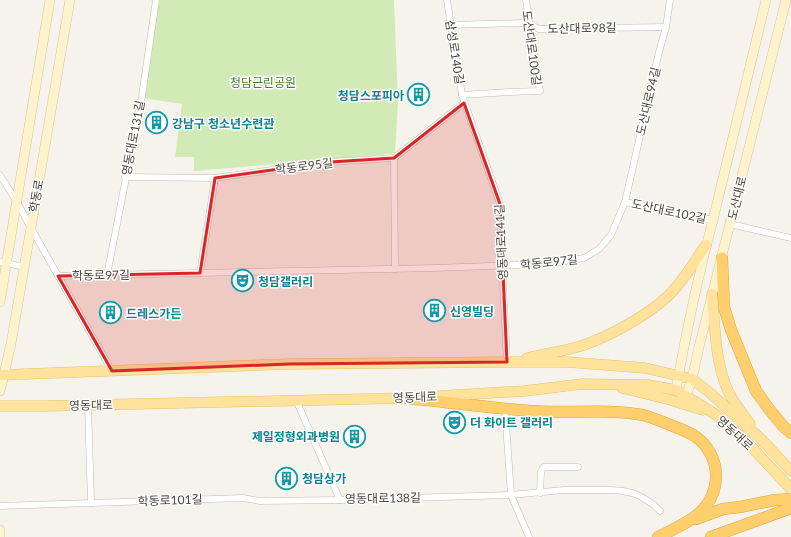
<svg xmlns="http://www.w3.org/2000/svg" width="791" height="537" viewBox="0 0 791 537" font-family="Lato,'Noto Sans KR',sans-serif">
	<rect width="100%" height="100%" fill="#f6f3ec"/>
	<polygon fill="#d2eab5" points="158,0 394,0 398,103 395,153 371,156 194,171 194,157 175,157 182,104 142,98"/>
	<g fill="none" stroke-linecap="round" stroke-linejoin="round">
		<defs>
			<g id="street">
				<polyline points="447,0 462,95 500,204 502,266 507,362"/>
				<polyline points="451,25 522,23 529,24 539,29 666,27"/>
				<polyline points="462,95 509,92 540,91 526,0"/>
				<polyline points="394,158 395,269"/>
				<polyline points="0,175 17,202 31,228 112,371"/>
				<polyline points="125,177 215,178 330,162 394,158 464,103"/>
				<polyline points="625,202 713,220"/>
				<polyline points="730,224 791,238"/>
				<polyline points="0,262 25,267"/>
				<polyline points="200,273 208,223 215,178"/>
				<polyline points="107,275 142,96 156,0"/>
				<polyline points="58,276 435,268 546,264 584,258 599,249 611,235 625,202 659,52 666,27 670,0"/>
				<polyline points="296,400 340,500 511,495 564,490 611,490 623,491 636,494 645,499 654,505 660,511"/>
				<polyline points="88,405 91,503"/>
				<polyline points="505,409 511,495 529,537"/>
				<polyline points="540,493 541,471 544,467 578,467"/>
				<polyline points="0,506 243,498 260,501 340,500"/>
			</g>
			<g id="secondary">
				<polyline points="0,302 50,0"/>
				<path d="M676 390C686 333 698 276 713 220L766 0"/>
				<polyline points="0,391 11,344 70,0"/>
				<polyline points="686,396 692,379 699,347 786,0"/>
				<polyline points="0,530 0,537"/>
			</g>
			<g id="primary">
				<path d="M712 294C715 326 715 362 728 391 733 402 743 414 750 424"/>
				<path d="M527 358C544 354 564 351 581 346 608 337 647 316 668 296 683 282 694 262 706 245"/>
				<polyline points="0,375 289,364 507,362 567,362 645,368 692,379 709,392 761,439 791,471"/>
				<polyline points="622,388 667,399 703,410"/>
				<polyline points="0,406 45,406 407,398 524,391 582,384 648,385 676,390 715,414 745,440 791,489"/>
			</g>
			<g id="highway">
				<polyline points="722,258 724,307 731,330 756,391 769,409 783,426 791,433"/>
				<path d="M407 398C448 402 489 408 531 411 568 414 606 408 643 415 651 417 660 421 668 424 677 428 688 431 696 437 708 445 716 461 716 475 716 512 686 523 658 537"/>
				<polyline points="696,519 723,509 740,507 775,500 791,499"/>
				<polyline points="711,537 791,508"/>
			</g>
		</defs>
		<use href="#street" stroke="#c2bbae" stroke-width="7"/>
		<use href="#secondary" stroke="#d6c79b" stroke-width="10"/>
		<use href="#primary" stroke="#e6c16a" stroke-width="11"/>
		<use href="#highway" stroke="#e0a43c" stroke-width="12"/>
		<use href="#street" stroke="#fff" stroke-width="6"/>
		<use href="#secondary" stroke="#fff3cd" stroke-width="9"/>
		<use href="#primary" stroke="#ffe39c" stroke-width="10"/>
		<use href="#highway" stroke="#ffcf6e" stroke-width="11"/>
	</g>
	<path fill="#d62828" fill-opacity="0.2" stroke="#d62828" stroke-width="3" stroke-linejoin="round" d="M464 103 500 204 507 362 289 364 112 371 58 276 200 273 215 178 330 162 394 158Z"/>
	<defs>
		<symbol id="building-ring" viewBox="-11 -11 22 22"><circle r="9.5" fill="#fff" stroke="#0f9aa8" stroke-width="1.5"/><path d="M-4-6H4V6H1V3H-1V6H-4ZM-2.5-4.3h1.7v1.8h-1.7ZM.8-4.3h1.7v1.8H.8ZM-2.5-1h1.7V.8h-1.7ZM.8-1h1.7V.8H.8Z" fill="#0f9aa8"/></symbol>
		<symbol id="theatre-ring" viewBox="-11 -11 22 22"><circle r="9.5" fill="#fff" stroke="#0f9aa8" stroke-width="1.5"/><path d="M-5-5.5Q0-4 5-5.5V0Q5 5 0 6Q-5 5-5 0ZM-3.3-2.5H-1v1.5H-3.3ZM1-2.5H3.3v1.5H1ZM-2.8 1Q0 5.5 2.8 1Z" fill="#0f9aa8"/></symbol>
	</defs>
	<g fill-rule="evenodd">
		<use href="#building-ring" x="406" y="82" width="25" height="25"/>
		<use href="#building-ring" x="144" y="110" width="25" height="25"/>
		<use href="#theatre-ring" x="230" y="268" width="25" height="25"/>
		<use href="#building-ring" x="422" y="298" width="25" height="25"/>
		<use href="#building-ring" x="98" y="300" width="25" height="25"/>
		<use href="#theatre-ring" x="442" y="410" width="25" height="25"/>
		<use href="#building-ring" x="342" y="424" width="25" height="25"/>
		<use href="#building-ring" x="274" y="466" width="25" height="25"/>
	</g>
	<g text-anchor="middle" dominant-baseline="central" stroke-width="3" stroke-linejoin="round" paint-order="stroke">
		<g font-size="12" fill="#4b4439" stroke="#fff">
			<text transform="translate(582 28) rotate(-1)">도산대로98길</text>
			<text transform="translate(532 48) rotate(82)">도산대로100길</text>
			<text transform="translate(455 52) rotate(81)">삼성로140길</text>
			<text transform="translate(648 101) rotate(-77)">도산대로94길</text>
			<text transform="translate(133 138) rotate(-79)">영동대로131길</text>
			<text transform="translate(304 166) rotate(-7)">학동로95길</text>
			<text transform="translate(36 196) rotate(-80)">학동로</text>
			<text transform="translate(737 198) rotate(-76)">도산대로</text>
			<text transform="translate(669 211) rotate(12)">도산대로102길</text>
			<text transform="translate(501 242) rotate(-93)">영동대로141길</text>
			<text transform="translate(549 262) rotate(-6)">학동로97길</text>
			<text transform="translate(101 275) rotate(-1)">학동로97길</text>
			<text transform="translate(415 397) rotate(-2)">영동대로</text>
			<text transform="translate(91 405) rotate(-1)">영동대로</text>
			<text transform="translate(735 433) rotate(43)">영동대로</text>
			<text transform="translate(383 498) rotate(-1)">영동대로138길</text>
			<text transform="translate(170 500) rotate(-2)">학동로101길</text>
		</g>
		<g font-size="12" fill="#4a7f2a" stroke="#fff">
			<text x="263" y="82">청담근린공원</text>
		</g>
		<g font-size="12" font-weight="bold" fill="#0d838f" stroke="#fff" text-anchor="start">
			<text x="404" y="95" text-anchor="end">청담스포피아</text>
			<text x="172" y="123">강남구 청소년수련관</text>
			<text x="258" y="281">청담갤러리</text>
			<text x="450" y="311">신영빌딩</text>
			<text x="126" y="313">드레스가든</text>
			<text x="470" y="422">더 화이트 갤러리</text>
			<text x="340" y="436" text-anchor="end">제일정형외과병원</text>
			<text x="302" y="478">청담상가</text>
		</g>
	</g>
</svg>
